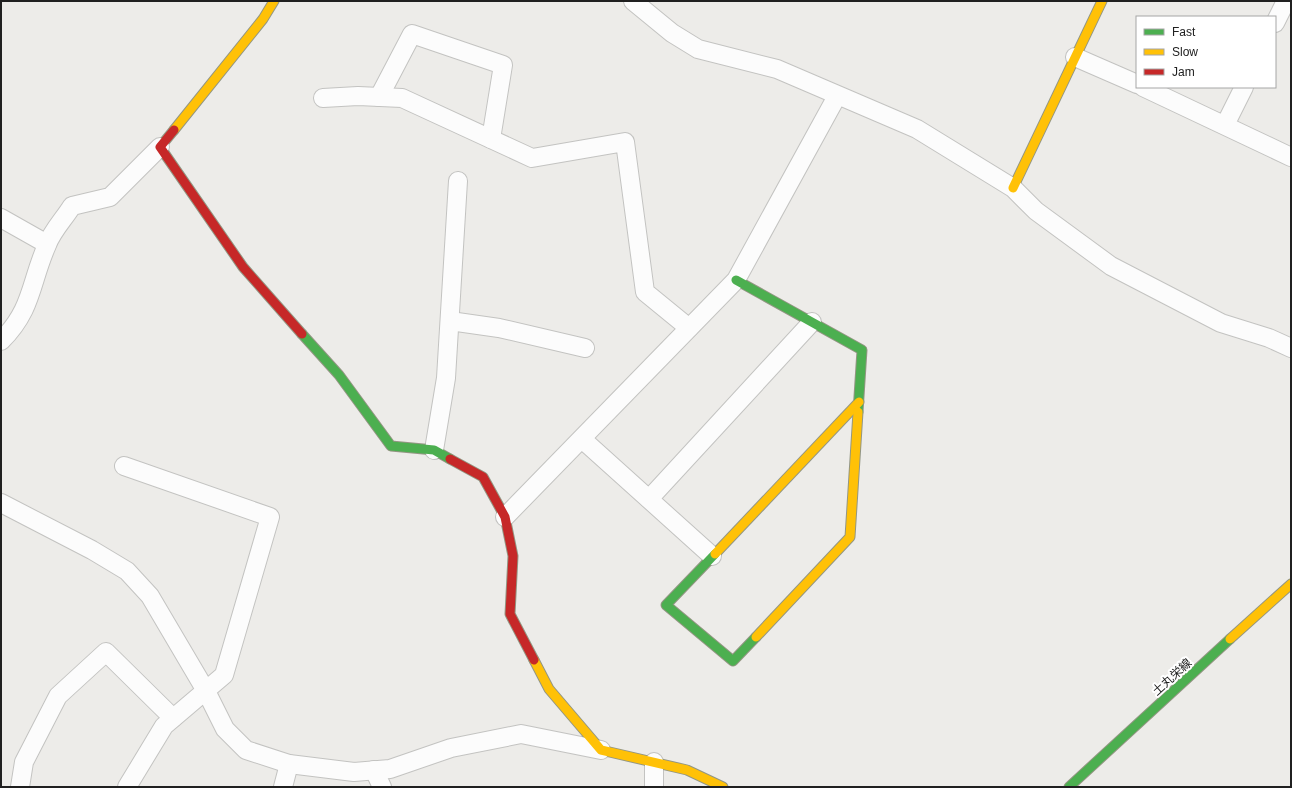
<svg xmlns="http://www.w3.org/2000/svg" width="1292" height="788" viewBox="0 0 1292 788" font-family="Helvetica,'Noto Sans JP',sans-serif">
	<rect width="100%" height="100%" fill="#edece9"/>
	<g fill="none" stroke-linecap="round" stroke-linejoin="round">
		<defs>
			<g id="street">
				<polyline points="633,1 672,33 698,49 777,69 917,129 1013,188 1036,211 1111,266 1221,323 1269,338 1291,348"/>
				<polyline points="1275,23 1286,1"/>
				<polyline points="1075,57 1137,84"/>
				<polyline points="1143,87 1291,157"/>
				<polyline points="379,97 412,34 503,65 491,139"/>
				<polyline points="323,98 358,96 402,98 532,158 625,142 645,292 689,328"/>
				<polyline points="1225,125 1244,87"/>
				<polyline points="1,218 47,244"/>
				<polyline points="450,321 499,328 585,348"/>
				<path d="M1 341C33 309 30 283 47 245 52 231 64 219 72 206L110 197 160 147"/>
				<polyline points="582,439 712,556"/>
				<polyline points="434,450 446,378 458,181"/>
				<polyline points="124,466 270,517 224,675 164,726 127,787"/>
				<polyline points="649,499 812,322"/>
				<polyline points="1,503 92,550 127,571 150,596 206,691 225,729 246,750 289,764 354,772 390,769 451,748 521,734 601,750"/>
				<polyline points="505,517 736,280 837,96"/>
				<polyline points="374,770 382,787"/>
				<polyline points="20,787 24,762 58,696 106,652 173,718"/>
				<polyline points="283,787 289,764"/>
				<polyline points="654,787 654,762"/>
			</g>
			<g id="fast">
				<polyline points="736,280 862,350 858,412"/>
				<polyline points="302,334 339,375 391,446 434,450 450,459"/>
				<polyline points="715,554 666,605 733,661 756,637"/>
				<polyline points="1069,787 1230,639"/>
			</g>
			<g id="slow">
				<polyline points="174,130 263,19 274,1"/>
				<polyline points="1013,188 1102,1"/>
				<polyline points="715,554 859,402"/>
				<polyline points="756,637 850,537 858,412"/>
				<polyline points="1230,639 1291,584"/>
				<polyline points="534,660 549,689 601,750 687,770 723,787"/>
			</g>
			<g id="jam">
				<polyline points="174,130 160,147 243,267 302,334"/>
				<polyline points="450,459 483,477 505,517 513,556 510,614 534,660"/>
			</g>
		</defs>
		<use href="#street" stroke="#c3c3c1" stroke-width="20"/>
		<use href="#fast" stroke="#939683" stroke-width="11"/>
		<use href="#slow" stroke="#939683" stroke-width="11"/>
		<use href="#jam" stroke="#939683" stroke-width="11"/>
		<use href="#street" stroke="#fcfcfc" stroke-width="18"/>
		<use href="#fast" stroke="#4caf50" stroke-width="9"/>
		<use href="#slow" stroke="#ffc107" stroke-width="9"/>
		<use href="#jam" stroke="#c62828" stroke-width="9"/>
	</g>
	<g text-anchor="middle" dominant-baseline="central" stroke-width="4" stroke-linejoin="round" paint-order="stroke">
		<g font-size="12" fill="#202020" stroke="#fff">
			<text transform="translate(1172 677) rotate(-42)">土丸栄線</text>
		</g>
	</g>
	<rect width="1292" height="788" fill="none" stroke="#202020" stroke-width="4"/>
	<rect x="1136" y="16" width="140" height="72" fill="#ffffff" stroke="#a6a6a6"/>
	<rect x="1144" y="29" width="20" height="6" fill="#4caf50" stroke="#a6a6a6"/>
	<text x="1172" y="36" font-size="12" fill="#202020">Fast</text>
	<rect x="1144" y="49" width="20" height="6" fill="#ffc107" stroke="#a6a6a6"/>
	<text x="1172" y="56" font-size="12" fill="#202020">Slow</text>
	<rect x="1144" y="69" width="20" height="6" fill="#c62828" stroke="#a6a6a6"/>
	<text x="1172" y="76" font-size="12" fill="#202020">Jam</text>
</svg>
